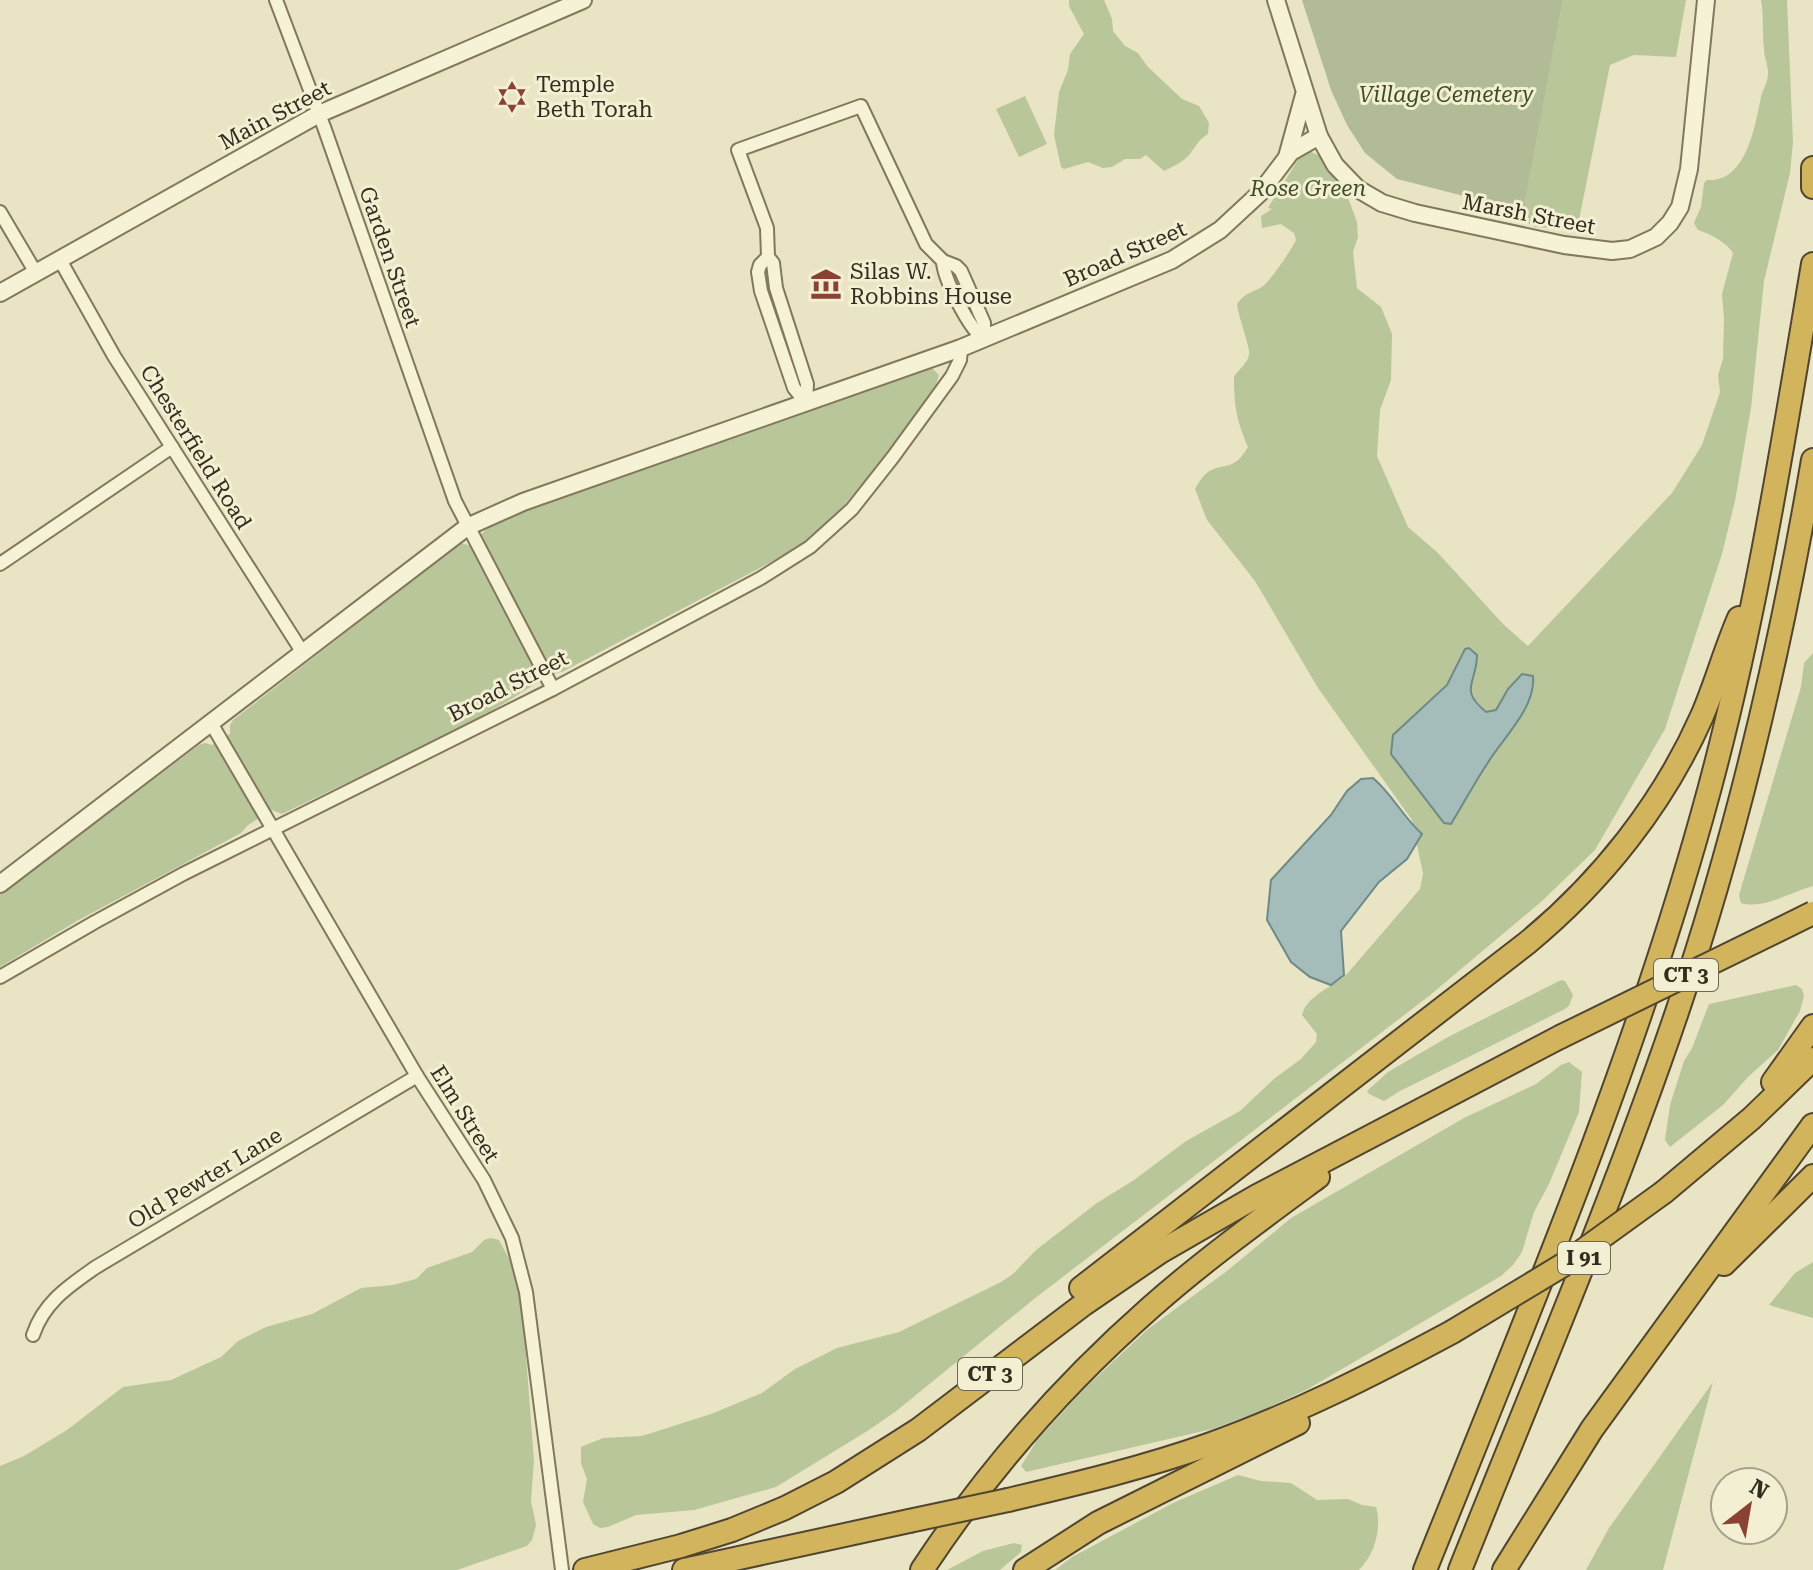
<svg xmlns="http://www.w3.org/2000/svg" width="1813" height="1570" viewBox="0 0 1813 1570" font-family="'Roboto Serif',serif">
	<rect width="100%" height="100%" fill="#e9e5c4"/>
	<g fill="#b8c699" fill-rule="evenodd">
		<path d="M1069 0H1104L1112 19 1113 31 1125 46 1138 53 1147 66 1182 99 1199 106 1209 123 1208 134C1195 143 1198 145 1189 155 1183 162 1172 167 1164 171L1146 155 1140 159H1125L1112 167 1103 168 1088 162 1064 169 1061 167 1054 135 1059 92 1068 70 1070 54 1084 34 1069 6Z"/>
		<polygon points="1563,0 1686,0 1676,57 1634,55 1610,65 1579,220 1573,229 1535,227 1521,219"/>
		<path d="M1761 0H1787L1793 142 1790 173 1764 281 1751 408 1735 501 1722 554 1665 729 1595 850 1542 901 1429 996 1034 1299 895 1412 869 1430 776 1487 694 1510 636 1515 608 1527 600 1528 593 1524 583 1502 587 1479 581 1463V1447L603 1438 642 1436 711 1414 762 1393 795 1369 837 1348 899 1332 1001 1282 1013 1274 1036 1250 1097 1203 1134 1180 1186 1141 1240 1111 1275 1078 1301 1059 1316 1042 1317 1034 1302 1015C1307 995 1332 988 1347 974L1420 889 1423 874 1412 820 1318 688 1255 581 1207 520 1195 489C1198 484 1202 476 1208 472 1224 462 1234 472 1248 447 1236 419 1234 405 1234 376 1239 370 1248 362 1249 355 1251 349 1238 316 1237 304 1247 291 1251 294 1263 286 1270 281 1292 249 1296 240L1294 233 1281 224 1262 228 1261 216 1272 209 1268 208 1301 155 1311 152 1323 157 1331 173 1347 195 1357 222 1358 237 1353 252 1357 288 1381 307 1392 334 1391 380 1380 410 1377 456 1408 527 1438 553 1504 625 1528 646 1672 493 1702 445 1720 392 1718 375 1723 359 1724 319 1722 294 1733 253C1726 242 1711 234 1698 230L1694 223 1701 207 1704 183 1707 180C1746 183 1755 127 1761 97 1763 89 1768 82 1768 73 1768 65 1764 57 1764 49 1762 33 1764 17 1761 0ZM1477 663 1469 685 1470 692 1474 703 1486 713 1494 752 1488 762 1393 735 1447 685Z"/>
		<polygon points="1025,96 1047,144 1019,157 996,109"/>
		<path d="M932 368 939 375 936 385 888 453 836 515 815 533 794 550 562 672C551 672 511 700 498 707 427 746 354 779 282 814L272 810 248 825 241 833 77 921 0 967V894L199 745 205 743 212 745 230 734V725L233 720 461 543 471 546 489 526 503 519 816 407Z"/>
		<path d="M1813 653V886C1790 892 1764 910 1741 903L1739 895 1801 687 1804 663Z"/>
		<polygon points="1561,980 1565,981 1573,995 1569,1006 1563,1010 1400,1091 1384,1101 1369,1094 1367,1091 1388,1072 1448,1037"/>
		<polygon points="1796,985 1802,989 1804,996 1800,1011 1778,1050 1748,1077 1723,1105 1670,1147 1665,1140 1670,1105 1684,1061 1692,1048 1709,1004"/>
		<polygon points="1569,1062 1582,1072 1579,1112 1549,1184 1534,1212 1522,1252 1513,1265 1501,1276 1308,1389 1261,1411 1212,1429 1026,1472 1021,1466 1038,1439 1086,1387 1148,1329 1227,1271 1291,1218 1464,1118 1536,1084 1561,1065"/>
		<polygon points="491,1238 499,1240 514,1268 523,1316 534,1461 531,1501 536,1525 532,1540 527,1546 457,1570 0,1570 0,1466 24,1456 67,1430 123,1387 171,1380 221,1357 238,1341 266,1327 312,1314 361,1288 393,1285 416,1279 427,1268 472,1252 484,1240"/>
		<polygon points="1813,1262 1813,1318 1769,1305 1795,1273"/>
		<polygon points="1713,1382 1663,1570 1586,1570 1609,1528"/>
		<path d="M1238 1475 1261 1481 1291 1483 1317 1500 1348 1499 1362 1505 1376 1507C1382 1528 1375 1554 1359 1570H1055L1072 1557 1173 1503Z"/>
		<polygon points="1014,1543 1022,1545 1021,1552 1000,1570 947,1570 983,1551"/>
	</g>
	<polygon fill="#b1bc97" points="1302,0 1563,0 1523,211 1397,179 1365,153 1347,125 1331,90"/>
	<g fill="#a5bdba" stroke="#6d8a88" stroke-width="2">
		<path d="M1469 648 1477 655C1477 683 1458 689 1486 712L1496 710 1508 689 1522 674 1533 676C1536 708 1502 739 1487 764 1474 784 1463 804 1451 824L1444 823 1391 754 1393 735 1447 685 1465 649Z"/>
		<path d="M1373 778C1392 794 1403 817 1422 834L1407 859 1379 882 1341 931 1344 975 1331 985 1310 977 1291 962 1267 920 1271 880 1331 815 1347 791 1361 779Z"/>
	</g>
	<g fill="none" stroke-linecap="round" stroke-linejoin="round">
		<defs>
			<g id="minor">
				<polyline points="276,0 324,127 455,501 553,689"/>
				<polyline points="0,212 36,273"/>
				<polyline points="768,257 760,265 758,272 761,291 794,388 806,403"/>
				<polyline points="60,260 114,356 303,653"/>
				<path d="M943 261C943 278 970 330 984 339"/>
				<polyline points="806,403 807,384 776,288 773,263 768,257 767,228 738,150 861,106 926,244 943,261 956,266 961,271 984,323 984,339"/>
				<polyline points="0,564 172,447"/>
				<polyline points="211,723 417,1076 484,1180 512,1238 526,1292 562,1570"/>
				<polyline points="0,977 95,922 183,874 553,689 761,578 810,547 852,509 893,457 952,376 960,360 961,348"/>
				<path d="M33 1335C44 1302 69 1286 96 1267L417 1076"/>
			</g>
			<g id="tertiary">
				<polyline points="1276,0 1319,136 1335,165 1358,189 1382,203 1415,213 1564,245 1612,251 1630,249 1656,237 1670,223 1680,207 1689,169 1706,0"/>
				<polyline points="1287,157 1304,95"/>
				<polyline points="0,293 319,114 583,0"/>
				<polyline points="0,884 467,527 523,502 961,348 1172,260 1220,230 1260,193 1291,152 1319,136"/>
			</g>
			<g id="motorway">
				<polyline points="1813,168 1813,187"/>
				<polyline points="1773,1082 1813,1026"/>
				<polyline points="1664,1192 1752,1118 1813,1059"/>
				<polyline points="1724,1264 1813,1176"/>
				<path d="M1081 1288 1527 943C1601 882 1663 804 1702 716 1716 684 1725 650 1739 618"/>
				<path d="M1008 1500C1075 1484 1143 1468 1208 1445 1293 1415 1372 1375 1452 1332"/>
				<polyline points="585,1570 681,1546 732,1530 785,1508 836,1482 918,1430 1084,1304 1160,1252 1257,1196 1560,1037"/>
				<polyline points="684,1570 909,1521"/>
				<path d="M922 1570C985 1474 1064 1384 1150 1308 1203 1261 1261 1219 1318 1177"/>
				<polyline points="1025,1570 1098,1523 1298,1423"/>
				<path d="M1425 1570C1525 1321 1630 1074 1702 816 1753 635 1782 449 1813 264"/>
				<path d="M1460 1570C1534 1385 1613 1200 1677 1012 1738 832 1781 647 1813 460"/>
				<polyline points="1504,1570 1592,1429 1813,1125"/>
			</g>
		</defs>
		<use href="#minor" stroke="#82785c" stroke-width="16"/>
		<use href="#tertiary" stroke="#82785c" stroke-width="20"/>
		<use href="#motorway" stroke="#504530" stroke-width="26"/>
		<use href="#minor" stroke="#f5f2d6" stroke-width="12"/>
		<use href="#tertiary" stroke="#f5f2d6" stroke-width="16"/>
		<use href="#motorway" stroke="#d1b45c" stroke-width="22"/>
		<defs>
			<g id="motorway-bridge">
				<polyline points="1560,1037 1813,913"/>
				<polyline points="1452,1332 1563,1265 1664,1192"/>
				<polyline points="909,1521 1008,1500"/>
			</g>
		</defs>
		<use href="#motorway-bridge" stroke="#504530" stroke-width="26" stroke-linecap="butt"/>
		<use href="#motorway-bridge" stroke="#d1b45c" stroke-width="22"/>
	</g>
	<defs>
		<symbol id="synagogue-bare" viewBox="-9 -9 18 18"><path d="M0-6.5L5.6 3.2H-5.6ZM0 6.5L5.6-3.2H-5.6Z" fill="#8b4232" stroke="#f2efd3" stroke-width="2.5" paint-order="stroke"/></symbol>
		<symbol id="museum-bare" viewBox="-9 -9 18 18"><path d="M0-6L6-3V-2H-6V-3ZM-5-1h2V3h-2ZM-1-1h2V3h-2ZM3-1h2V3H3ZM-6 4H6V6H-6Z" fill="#8b4232" stroke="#f2efd3" stroke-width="2.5" paint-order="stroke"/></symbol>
	</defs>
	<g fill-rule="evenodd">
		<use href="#synagogue-bare" x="490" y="75" width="44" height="44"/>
		<use href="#museum-bare" x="804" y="262" width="44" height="44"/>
	</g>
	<g text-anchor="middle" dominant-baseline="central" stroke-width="6" stroke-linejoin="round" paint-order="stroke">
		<g fill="#f2efd3" stroke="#6d6755" stroke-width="2">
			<rect x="1654" y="959" width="64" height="32" rx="6"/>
			<rect x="1558" y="1242" width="52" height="32" rx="6"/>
			<rect x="958" y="1358" width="64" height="32" rx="6"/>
		</g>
		<g font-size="20" font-weight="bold" fill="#342d1f">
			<text x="1686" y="975">CT 3</text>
			<text x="1584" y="1258">I 91</text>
			<text x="990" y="1374">CT 3</text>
		</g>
		<g font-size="22" fill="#342d1f" stroke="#f2efd3" text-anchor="start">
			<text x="536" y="84">Temple<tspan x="536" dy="25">Beth Torah</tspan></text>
			<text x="850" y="271">Silas W.<tspan x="850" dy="25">Robbins House</tspan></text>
		</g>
		<g font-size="22" font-style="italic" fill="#3d4e27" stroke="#f2efd3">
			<text x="1446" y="94">Village Cemetery</text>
			<text x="1308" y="188">Rose Green</text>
		</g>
		<g font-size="22" fill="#342d1f" stroke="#f2efd3">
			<text transform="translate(275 115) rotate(-28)">Main Street</text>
			<text transform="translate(1529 214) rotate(11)">Marsh Street</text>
			<text transform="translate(1125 254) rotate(-24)">Broad Street</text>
			<text transform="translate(390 257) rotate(71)">Garden Street</text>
			<text transform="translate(196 447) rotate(58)">Chesterfield Road</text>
			<text transform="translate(508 686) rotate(-27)">Broad Street</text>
			<text transform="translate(465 1114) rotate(58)">Elm Street</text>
			<text transform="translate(205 1178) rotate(-31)">Old Pewter Lane</text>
		</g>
	</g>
	<g transform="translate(1749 1506) rotate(31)"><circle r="38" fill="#f2efd3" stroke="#a6a18b" stroke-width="2"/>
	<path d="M0-6L14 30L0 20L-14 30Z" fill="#8b4232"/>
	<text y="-12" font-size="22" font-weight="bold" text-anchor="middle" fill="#342d1f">N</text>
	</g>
</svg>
